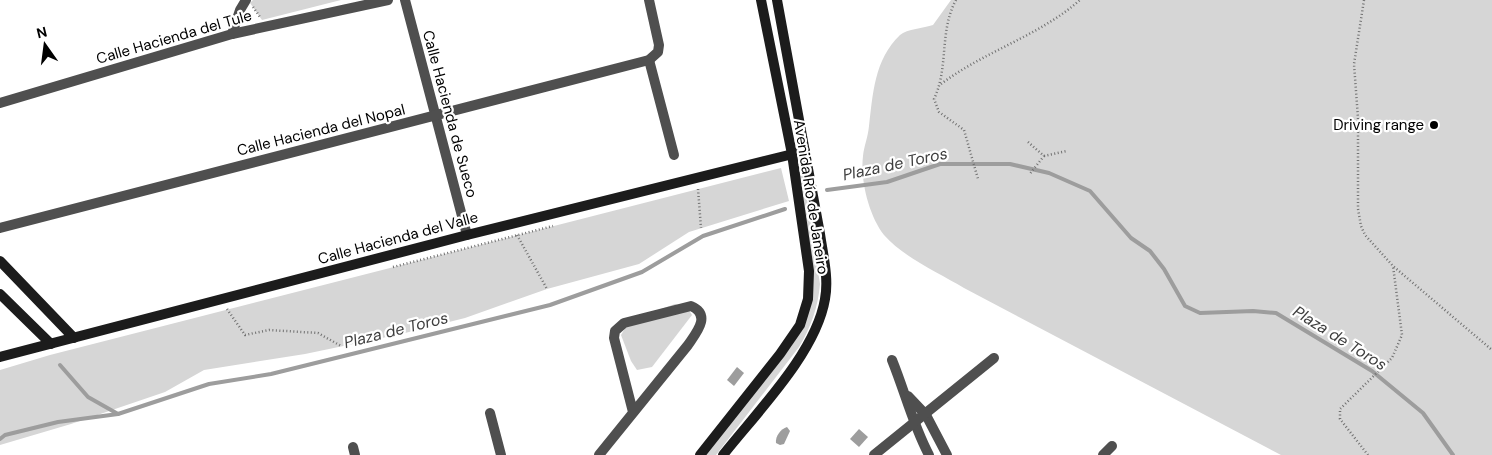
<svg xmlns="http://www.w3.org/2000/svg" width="1492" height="455" viewBox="0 0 1492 455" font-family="'DM Sans',sans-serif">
	<rect width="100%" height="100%" fill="#fff"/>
	<g fill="#d6d6d6">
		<polygon points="253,0 341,0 262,20 250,3"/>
		<path d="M951 0H1492V455H1281L964 288C939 273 903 257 884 235 869 216 860 180 863 156 864 146 868 137 869 126 873 94 874 60 900 35 907 29 924 28 933 25Z"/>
		<path d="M797 159 801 161 820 284C818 307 811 327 799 347L716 455H705L791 347 805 323 812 297Z"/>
		<polygon points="781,168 789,201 689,232 639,264 547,289 465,318 401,334 305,354 204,370 165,392 71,424 0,445 0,370 50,355"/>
		<polygon points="675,304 687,307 692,315 652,367 637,370 631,361 621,335 630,320"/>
	</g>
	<g fill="#9d9d9d">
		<polygon points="737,367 744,373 734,386 727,380"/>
		<path d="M787 427 790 431 784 444 780 445 776 443C775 436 781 429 787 427Z"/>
		<polygon points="859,429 868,437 859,447 850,439"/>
	</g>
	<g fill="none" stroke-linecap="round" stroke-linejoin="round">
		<g stroke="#9d9d9d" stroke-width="4">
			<polyline points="827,190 887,182 940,164 1010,164 1049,173 1090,191 1131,238 1150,251 1164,269 1185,306 1200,313 1253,311 1276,313 1372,371 1423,413 1453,455"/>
			<polyline points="60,365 88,397 118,414"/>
			<polyline points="0,439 5,435 58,422 118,414 209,384 271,374 550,305 642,272 703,236 785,209"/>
		</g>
		<g stroke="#717171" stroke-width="2.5" stroke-dasharray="1 2.5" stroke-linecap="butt">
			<path d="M956 0C939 31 949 68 934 99L939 112 964 130 978 179"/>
			<polyline points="1364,0 1354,64 1358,118 1358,209 1361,226 1365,235 1393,266 1492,350"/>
			<polyline points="253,7 260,17"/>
			<path d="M941 84C985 51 1039 36 1080 0"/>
			<polyline points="1028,142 1044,156 1029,175"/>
			<polyline points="1044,156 1067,151"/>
			<polyline points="698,189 701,228"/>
			<polyline points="517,235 547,289"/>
			<polyline points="393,267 553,226"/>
			<polyline points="227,309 245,335 269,330 318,333 341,346"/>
			<polyline points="1368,455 1340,419 1340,409 1392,358 1402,335 1393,266"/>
		</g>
		<g stroke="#4f4f4f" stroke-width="10">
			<polyline points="405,0 467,235"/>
			<polyline points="232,34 240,10 246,0"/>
			<polyline points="649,60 674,155"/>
			<polyline points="0,103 232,34 388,0"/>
			<polyline points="0,228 649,60 658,52 659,45 649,0"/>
			<path d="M892 360C905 392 913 425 929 455"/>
			<polyline points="908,396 926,415 947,455"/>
			<polyline points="490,413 501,455"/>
			<polyline points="353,447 355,455"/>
			<path d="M599 455 688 345C696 333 712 315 691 306L624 323 615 331 614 338 633 412"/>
			<polyline points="874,455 994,358"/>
			<polyline points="1103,455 1112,446"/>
		</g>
		<g stroke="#1c1c1c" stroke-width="10">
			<polyline points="0,261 74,338"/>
			<polyline points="0,294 51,344"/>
			<polyline points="0,357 467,235 805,151"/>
			<polyline points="700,455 780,354 800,325 808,299 809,271 792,154 761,0"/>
			<path d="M723 455C757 412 816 353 825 299 829 278 823 255 820 234L777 0"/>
		</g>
	</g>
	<circle fill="#000" stroke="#fff" stroke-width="2" cx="1434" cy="125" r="5"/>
	<g text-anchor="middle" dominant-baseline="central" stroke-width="4.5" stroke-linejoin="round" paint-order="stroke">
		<g font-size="15" fill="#000" stroke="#fff">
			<text transform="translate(174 37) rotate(-16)">Calle Hacienda del Tule</text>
			<text transform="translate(450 114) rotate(75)">Calle Hacienda de Sueco</text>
			<text transform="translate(321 130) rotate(-14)">Calle Hacienda del Nopal</text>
			<text transform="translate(811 197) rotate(81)">Avenida Río de Janeiro</text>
			<text transform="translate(398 238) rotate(-15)">Calle Hacienda del Valle</text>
		</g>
		<g font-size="15" fill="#000" stroke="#fff" text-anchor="end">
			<text x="1424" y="125">Driving range</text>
		</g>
		<g font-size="16" font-style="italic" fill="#3e3e3e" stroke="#fff">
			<text transform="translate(895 164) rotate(-12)">Plaza de Toros</text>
			<text transform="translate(396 330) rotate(-14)">Plaza de Toros</text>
			<text transform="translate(1340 338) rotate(32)">Plaza de Toros</text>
		</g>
	</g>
	<g transform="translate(45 45) rotate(346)" stroke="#ffffff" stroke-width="4" paint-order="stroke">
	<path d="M0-4L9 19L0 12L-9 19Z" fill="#000000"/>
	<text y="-8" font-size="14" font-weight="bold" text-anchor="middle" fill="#000000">N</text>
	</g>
</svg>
